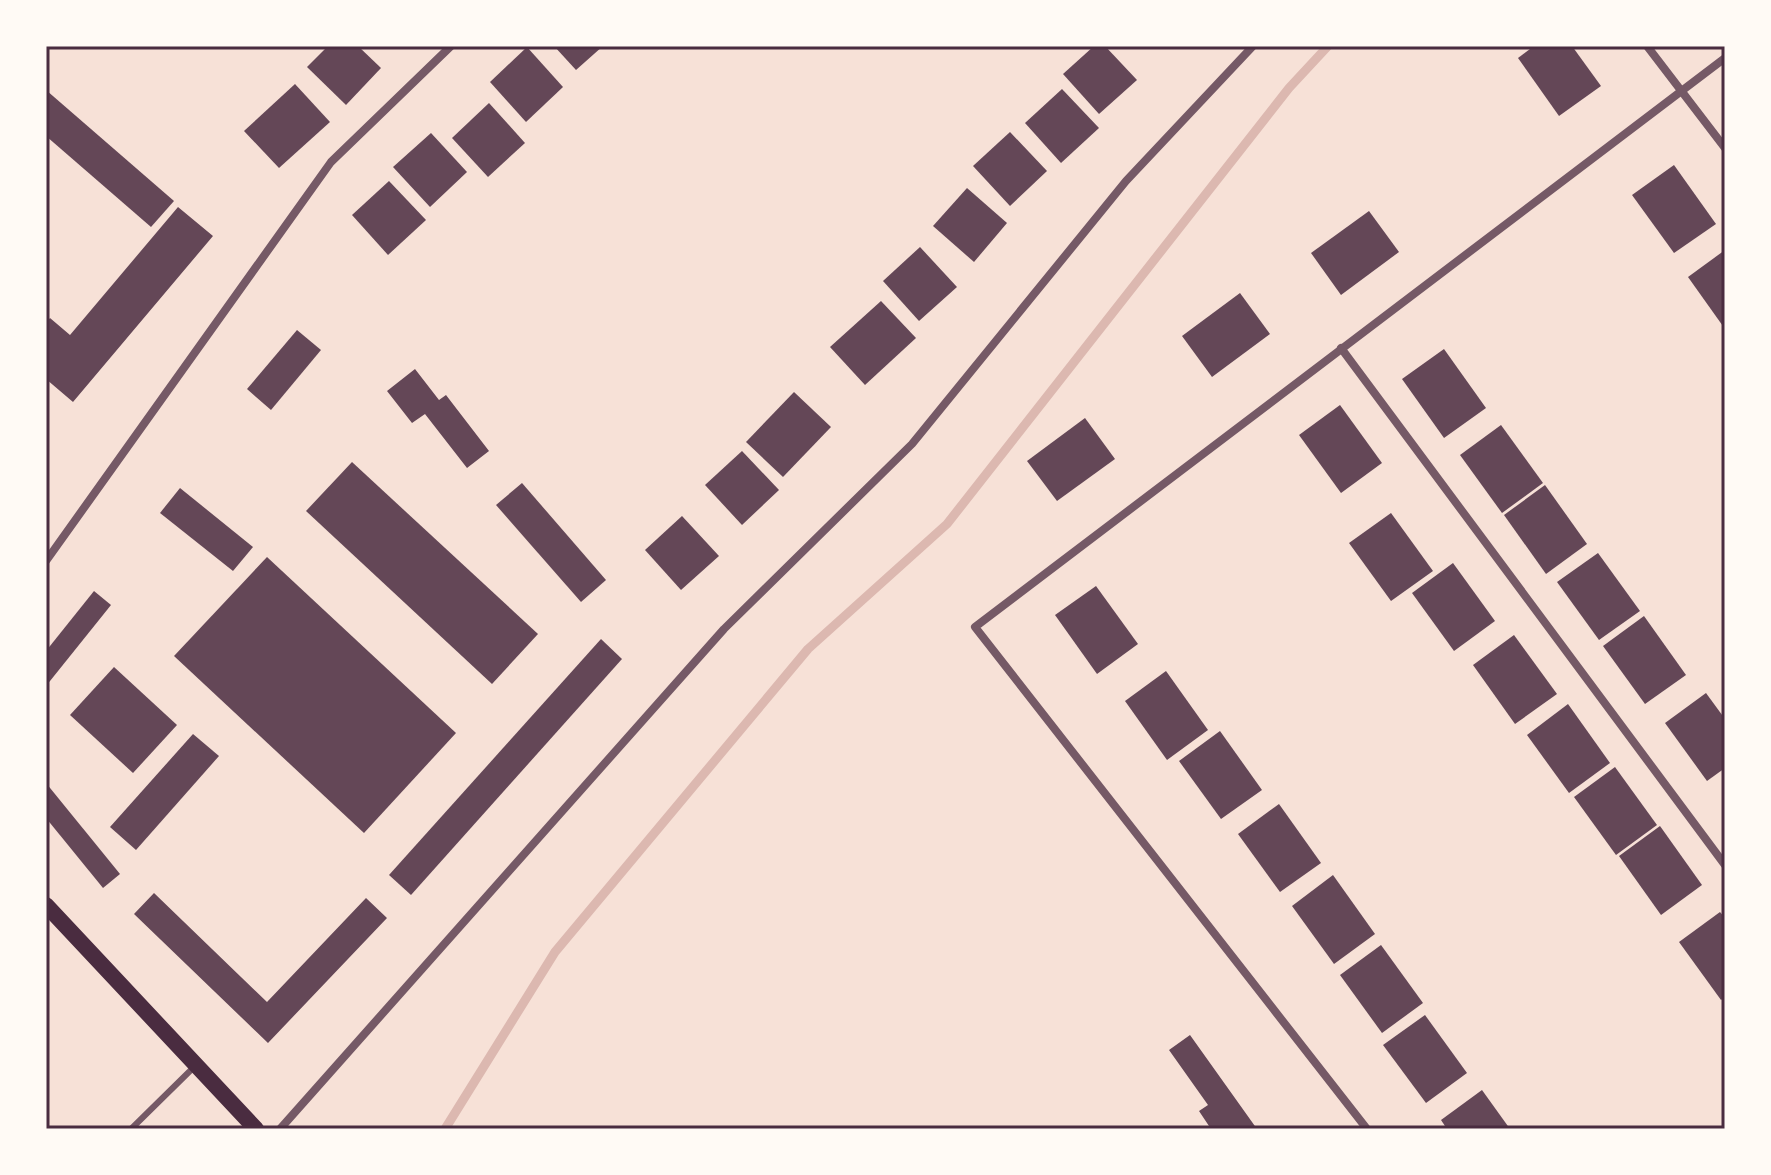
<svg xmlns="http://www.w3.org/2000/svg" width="1771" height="1175" viewBox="0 0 1771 1175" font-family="'Fira Sans',sans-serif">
	<rect width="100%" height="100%" fill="#f7e1d7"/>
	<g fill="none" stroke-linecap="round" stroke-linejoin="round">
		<polyline stroke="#dcb8b0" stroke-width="9" points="445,1129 555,952 808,649 947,524 1289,88 1328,46"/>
	</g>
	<g fill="#644757">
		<polygon points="328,46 358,46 381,68 346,105 307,67"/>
		<polygon points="554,46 603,46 576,70"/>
		<polygon points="1094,46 1105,46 1137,80 1099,114 1063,74"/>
		<polygon points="1534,46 1572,46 1601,86 1559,116 1518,58"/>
		<polygon points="527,47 563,87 526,122 490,82"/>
		<polygon points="295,84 330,122 279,168 244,131"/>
		<polygon points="1062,89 1099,128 1061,163 1025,123"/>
		<polygon points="46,90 174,201 151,227 46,136"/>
		<polygon points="489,103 525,143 488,177 452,138"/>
		<polygon points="1010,132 1047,171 1010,206 973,166"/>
		<polygon points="431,133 467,172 430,207 393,167"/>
		<polygon points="1674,165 1716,224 1674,253 1632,195"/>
		<polygon points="389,181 426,220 388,255 352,215"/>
		<polygon points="967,188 1007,223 974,262 933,226"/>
		<polygon points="178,207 213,236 73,402 46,379 46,323 50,318 70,335"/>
		<polygon points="1369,211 1399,252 1341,295 1311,253"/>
		<polygon points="920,247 957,287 919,321 883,281"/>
		<polygon points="1725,250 1725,329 1688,277"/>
		<polygon points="1240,293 1270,334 1212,377 1182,336"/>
		<polygon points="881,301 916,338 865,385 830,347"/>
		<polygon points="297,330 321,350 271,410 247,389"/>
		<polygon points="1444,349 1486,408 1444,438 1402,379"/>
		<polygon points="415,369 439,400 446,395 489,451 467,468 425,414 412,423 387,391"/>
		<polygon points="794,392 831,427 783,477 746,442"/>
		<polygon points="1340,405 1382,463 1341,493 1299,435"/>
		<polygon points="1085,418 1115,459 1057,501 1027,461"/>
		<polygon points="1501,425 1543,483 1502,513 1460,455"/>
		<polygon points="742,451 779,490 742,525 705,485"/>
		<polygon points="352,462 538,634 492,684 306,511"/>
		<polygon points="522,483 606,580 581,602 496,505"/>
		<polygon points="1545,485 1587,544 1546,574 1504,515"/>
		<polygon points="180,488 253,547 233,571 160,513"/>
		<polygon points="1391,513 1433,571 1391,601 1349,543"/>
		<polygon points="682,516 719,556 681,590 645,550"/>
		<polygon points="1598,553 1640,611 1599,640 1557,582"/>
		<polygon points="267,557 456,733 364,833 174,656"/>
		<polygon points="1453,563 1495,621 1454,651 1412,593"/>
		<polygon points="1096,586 1138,644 1097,674 1055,615"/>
		<polygon points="94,591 111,605 46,686 46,651"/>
		<polygon points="1644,616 1686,675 1645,704 1603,646"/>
		<polygon points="1514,635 1557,694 1515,724 1473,665"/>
		<polygon points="601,639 622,659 411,895 389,875"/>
		<polygon points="114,667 177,725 133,773 70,715"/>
		<polygon points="1166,671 1208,730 1167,760 1125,701"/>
		<polygon points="1706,693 1725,719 1725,768 1707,781 1665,723"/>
		<polygon points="1568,704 1610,763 1569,793 1527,735"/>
		<polygon points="1220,731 1262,790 1221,819 1179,761"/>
		<polygon points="193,734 219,756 136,850 110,827"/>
		<polygon points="1615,767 1657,825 1616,855 1574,797"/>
		<polygon points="46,783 120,874 103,888 46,818"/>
		<polygon points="1279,804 1321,863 1280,892 1238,834"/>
		<polygon points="1660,826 1702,885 1661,915 1619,856"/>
		<polygon points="1333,875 1375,934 1334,964 1292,906"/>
		<polygon points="154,893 267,1002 366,898 387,918 268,1043 134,914"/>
		<polygon points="1720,912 1725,918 1725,997 1721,1000 1679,942"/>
		<polygon points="1381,945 1423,1003 1382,1033 1340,975"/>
		<polygon points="1425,1015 1467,1073 1426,1103 1383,1045"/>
		<polygon points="1190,1035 1257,1129 1211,1129 1199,1111 1208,1105 1169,1050"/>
		<polygon points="1482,1090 1510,1129 1447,1129 1441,1120"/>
	</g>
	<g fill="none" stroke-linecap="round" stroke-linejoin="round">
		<polyline stroke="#755966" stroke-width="6" points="131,1129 194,1067"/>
		<g stroke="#755966" stroke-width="8">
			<polyline points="1647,46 1725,148"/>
			<polyline points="1341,348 1725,865"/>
			<polyline points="46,561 331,162 451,46"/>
			<polyline points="280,1129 724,629 912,444 1126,181 1253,46"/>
			<polyline points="1367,1129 975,627 1725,58"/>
		</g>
		<polyline stroke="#4a2c40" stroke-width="16" points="46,905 256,1129"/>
	</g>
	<rect width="1771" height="1175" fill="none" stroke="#fffaf5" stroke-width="96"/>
	<rect x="48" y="48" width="1675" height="1079" fill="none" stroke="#4a2c40" stroke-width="3"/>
</svg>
